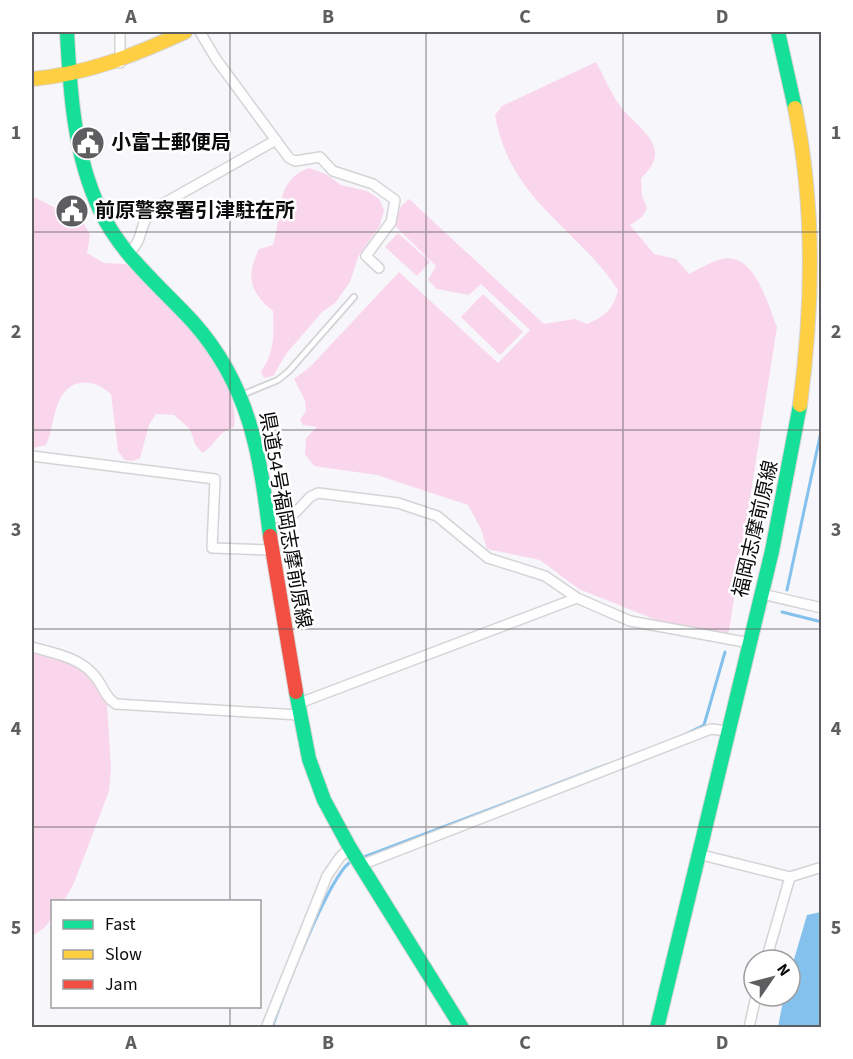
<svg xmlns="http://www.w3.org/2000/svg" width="853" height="1059" viewBox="0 0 853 1059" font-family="'Source Sans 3','Noto Sans JP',sans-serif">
	<rect width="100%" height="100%" fill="#f7f6fa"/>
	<g fill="#fad6ed">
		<path d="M596 62C604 76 611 94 621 107 639 130 675 147 641 178L642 196 647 208 642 217 630 225 654 254 676 259 689 274C698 270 708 263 718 260 754 248 767 303 777 327L728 637 674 627 579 589 540 560 487 549 481 529 468 505 377 475 314 466 305 454 306 438 317 427 303 425 300 420 306 411 305 400 294 379 310 367 399 272 498 363 530 330 481 284 469 295 437 289 428 280 436 266 394 225 401 206 409 199 544 324 575 319 587 324C605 316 613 310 618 290 576 226 510 201 495 115L502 106Z"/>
		<path d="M309 168 326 174 341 185 367 191 379 199 384 210 380 225 358 257 350 282 335 303 322 312 286 354 273 376 264 378 261 371C275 353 274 333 273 311 249 292 246 276 259 249L273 245C283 214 273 181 309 168Z"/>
		<path d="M32 196 83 222 90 235 87 253 104 263 126 264C164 300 243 370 234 427 213 435 219 443 202 453L195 444 190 429 174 415 156 414 149 425 140 458 133 461 125 460 118 451 111 394C95 380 72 376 60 399 53 412 53 430 46 445L32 448Z"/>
		<polygon points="398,233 430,262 417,276 385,247"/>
		<polygon points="483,294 523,332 500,355 461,317"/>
		<path d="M32 653 76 665 96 686 107 705 111 768 109 791 74 883 64 901 52 902C52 922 49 926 32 936Z"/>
	</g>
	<polygon fill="#84c1ed" points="821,912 821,1027 778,1027 784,996 790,996 790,973 807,915"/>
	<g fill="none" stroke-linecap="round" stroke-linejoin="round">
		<g stroke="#84c1ed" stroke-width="3">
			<polyline points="787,590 822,427"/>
			<polyline points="782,612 822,622"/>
			<polyline points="682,736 704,725 725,652"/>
			<polyline points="364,857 606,765"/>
			<path d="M272 1028C283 996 327 881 349 863"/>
		</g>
		<defs>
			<polyline id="lane" points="244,394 278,380 289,371 354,297"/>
			<g id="street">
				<polyline points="200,32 216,59 289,158 295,161 320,157 333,171 373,184 395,200 391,222 366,256 379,268"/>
				<polyline points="120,63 120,32"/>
				<path d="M128 254C146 237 137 227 152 210L276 140"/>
				<polyline points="32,456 215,479 212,548 270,550"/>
				<polyline points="267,520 295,513 310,497 318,493 398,503 437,516 488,558 545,576 577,598 630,621 750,643"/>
				<polyline points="762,594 822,608"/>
				<path d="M32 647C53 653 78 657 93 674 103 684 104 697 116 704L299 715"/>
				<polyline points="297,704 577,598"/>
				<polyline points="698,854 790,877 822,867"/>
				<polyline points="361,865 711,729 728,731"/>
				<polyline points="766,960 790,877"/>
				<polyline points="266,1028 327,876 340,857 350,848"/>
				<polyline points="749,1028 756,996"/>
			</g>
			<g id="fast">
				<path d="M67 32C70 92 74 155 100 210 121 255 160 286 193 322 250 386 260 454 270 536"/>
				<polyline points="778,32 795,108"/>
				<polyline points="296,692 309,759 324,800 350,848 462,1028"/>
				<polyline points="657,1028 772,551 800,405"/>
			</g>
			<g id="slow">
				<path d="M32 79C87 74 135 55 185 32"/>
				<path d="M795 108C815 208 813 305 800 405"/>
			</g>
			<polyline id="jam" points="270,536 296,692"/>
		</defs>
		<use href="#lane" stroke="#d4d4d6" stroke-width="8"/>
		<use href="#street" stroke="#d4d4d6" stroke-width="12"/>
		<use href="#fast" stroke="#d4d4d6" stroke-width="16"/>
		<use href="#slow" stroke="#d4d4d6" stroke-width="16"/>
		<use href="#jam" stroke="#d4d4d6" stroke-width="16"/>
		<use href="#lane" stroke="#fefefe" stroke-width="4.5"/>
		<use href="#street" stroke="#fefefe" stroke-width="9"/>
		<use href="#fast" stroke="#16e098" stroke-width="14"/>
		<use href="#slow" stroke="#ffcf43" stroke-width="14"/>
		<use href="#jam" stroke="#f24e42" stroke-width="14"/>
	</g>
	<path fill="none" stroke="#5e5d60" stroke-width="1.5" stroke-opacity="0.55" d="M230 32V902M426 32V1028M623 32V1028M32 232H822M32 430H822M32 629H822M32 827H822M230 1006V1028"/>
	<defs>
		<symbol id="civic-disc" viewBox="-11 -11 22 22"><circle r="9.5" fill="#5e5d60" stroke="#fff"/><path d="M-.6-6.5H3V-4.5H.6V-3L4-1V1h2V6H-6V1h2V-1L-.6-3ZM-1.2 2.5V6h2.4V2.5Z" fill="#fff"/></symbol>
	</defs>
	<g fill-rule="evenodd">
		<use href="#civic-disc" x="69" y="124" width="38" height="38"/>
		<use href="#civic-disc" x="53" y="192" width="38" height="38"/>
	</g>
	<g text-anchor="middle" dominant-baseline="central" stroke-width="5" stroke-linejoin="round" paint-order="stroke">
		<g font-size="20" font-weight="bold" fill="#0b0b0d" stroke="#fff" text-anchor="start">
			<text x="111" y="143">小富士郵便局</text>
			<text x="95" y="211">前原警察署引津駐在所</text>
		</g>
		<g font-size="20" fill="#0b0b0d" stroke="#fff">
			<text transform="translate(285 520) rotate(80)">県道54号福岡志摩前原線</text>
			<text transform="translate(756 529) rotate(-77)">福岡志摩前原線</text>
		</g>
	</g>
	<rect width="853" height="1059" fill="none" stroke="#ffffff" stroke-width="66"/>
	<rect x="51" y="900" width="210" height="108" fill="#ffffff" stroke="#9d9d9e" stroke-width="1.5"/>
	<rect x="63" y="920" width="30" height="9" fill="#16e098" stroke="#9d9d9e" stroke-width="1.5"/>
	<text x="105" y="930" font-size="18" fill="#0b0b0d">Fast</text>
	<rect x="63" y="950" width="30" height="9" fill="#ffcf43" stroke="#9d9d9e" stroke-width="1.5"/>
	<text x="105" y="960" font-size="18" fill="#0b0b0d">Slow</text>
	<rect x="63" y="980" width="30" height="9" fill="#f24e42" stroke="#9d9d9e" stroke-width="1.5"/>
	<text x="105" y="990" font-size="18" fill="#0b0b0d">Jam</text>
	<g transform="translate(772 978) rotate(55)"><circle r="28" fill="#ffffff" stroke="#9d9d9e" stroke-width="1.5"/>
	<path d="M0-4.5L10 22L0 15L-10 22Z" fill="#5e5d60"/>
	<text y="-9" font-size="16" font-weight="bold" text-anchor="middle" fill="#0b0b0d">N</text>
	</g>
	<rect x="33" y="33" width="787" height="993" fill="none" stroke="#5e5d60" stroke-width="2"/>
	<g font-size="20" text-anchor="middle" font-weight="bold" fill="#5e5d60">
		<text x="131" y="23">A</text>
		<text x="328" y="23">B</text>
		<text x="525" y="23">C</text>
		<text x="722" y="23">D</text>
		<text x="16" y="139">1</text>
		<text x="836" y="139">1</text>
		<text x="16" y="338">2</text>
		<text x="836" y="338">2</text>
		<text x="16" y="536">3</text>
		<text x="836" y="536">3</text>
		<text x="16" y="735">4</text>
		<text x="836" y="735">4</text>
		<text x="16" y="934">5</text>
		<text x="836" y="934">5</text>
		<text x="131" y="1049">A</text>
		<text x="328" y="1049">B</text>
		<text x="525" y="1049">C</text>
		<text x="722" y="1049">D</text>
	</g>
</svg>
